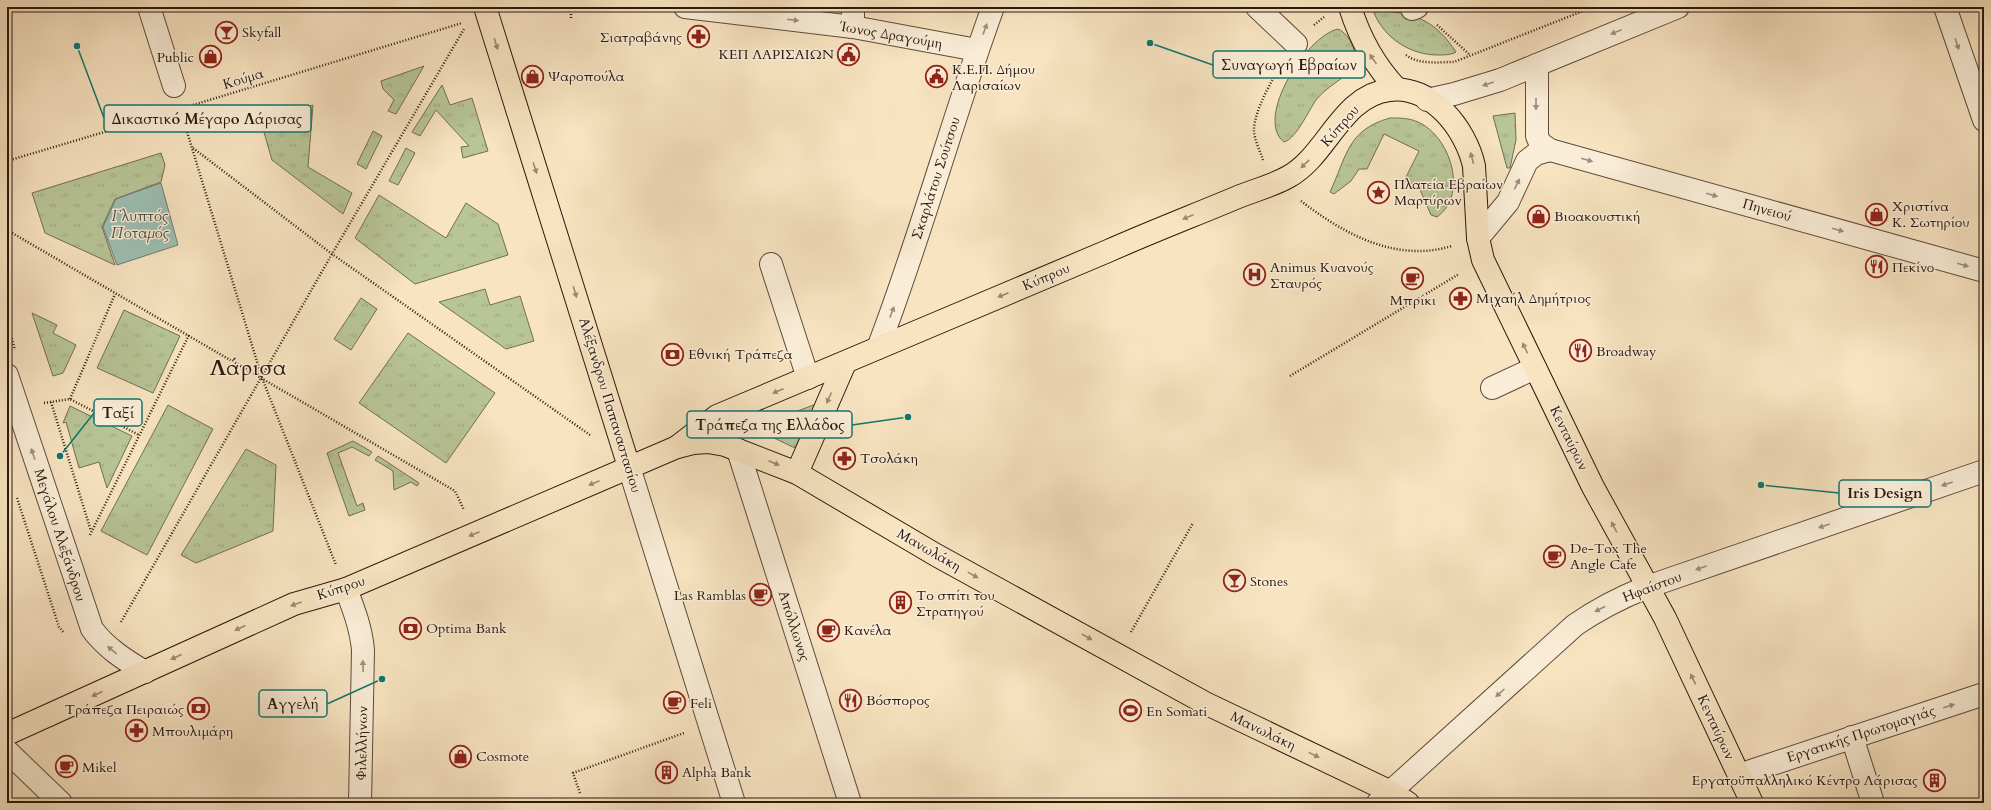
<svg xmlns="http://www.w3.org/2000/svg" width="1991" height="810" viewBox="0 0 1991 810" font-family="Cardo,serif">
	<defs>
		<pattern id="grass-tufts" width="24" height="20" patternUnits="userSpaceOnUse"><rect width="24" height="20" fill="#b8c597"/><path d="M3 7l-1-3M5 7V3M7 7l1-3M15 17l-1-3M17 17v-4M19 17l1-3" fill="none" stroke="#9ea881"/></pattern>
	</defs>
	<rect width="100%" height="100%" fill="#f8e4c1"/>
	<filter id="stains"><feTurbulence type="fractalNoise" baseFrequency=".005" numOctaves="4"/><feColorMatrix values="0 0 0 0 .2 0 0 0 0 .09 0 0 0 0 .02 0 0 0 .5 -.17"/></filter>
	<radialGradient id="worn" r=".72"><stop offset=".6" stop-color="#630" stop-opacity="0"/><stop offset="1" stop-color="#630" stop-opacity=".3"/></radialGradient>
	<g fill="url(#grass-tufts)" stroke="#726e53">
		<path d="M1378 11C1414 12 1435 20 1456 52 1451 55 1444 55 1438 55 1411 55 1385 39 1374 13Z"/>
		<path d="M1338 29C1351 35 1358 54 1354 67 1343 80 1327 86 1316 100 1309 110 1296 139 1284 142 1254 119 1306 36 1338 29Z"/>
		<polygon points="424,66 396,114 388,111 394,100 383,89 381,81"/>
		<polygon points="442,85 450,105 472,98 488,151 463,158 461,147 469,146 436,110 420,136 412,132"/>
		<polygon points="313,105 308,167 352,193 343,214 272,160 261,122"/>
		<polygon points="1515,113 1516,140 1510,168 1507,168 1493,116"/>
		<path d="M1390 118C1400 118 1409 118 1418 122 1450 136 1469 194 1437 217L1431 215 1418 185 1404 181 1419 151 1384 134 1367 169H1359L1351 181 1334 194 1330 192C1347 156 1347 130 1390 118Z"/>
		<polygon points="373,131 382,136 366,169 357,164"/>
		<polygon points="406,148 415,153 398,185 389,181"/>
		<polygon points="161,153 165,165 161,182 115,199 102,227 115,265 45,233 32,193"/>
		<polygon points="379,195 446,238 466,203 498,224 508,255 415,284 355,238"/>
		<polygon points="485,289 490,305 520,296 534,341 506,349 439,302"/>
		<polygon points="361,298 377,309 351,350 334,339"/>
		<polygon points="124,310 180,336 153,393 97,368"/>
		<polygon points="32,313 57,325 53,333 76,345 63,373 53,376"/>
		<polygon points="408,333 495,393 446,463 359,403"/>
		<polygon points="816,404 795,448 753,428"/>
		<polygon points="168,405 213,429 147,555 101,531"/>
		<polygon points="70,406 132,436 107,488 99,462 79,468 66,422 63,423"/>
		<polygon points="353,441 372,452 369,456 352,447 338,453 357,506 363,503 365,510 349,516 327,453"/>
		<polygon points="246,449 276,465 273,531 196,563 181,555"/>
		<polygon points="378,456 419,483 417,486 411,482 394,490 393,471 375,460"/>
	</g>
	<polygon fill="#9dbfb2" stroke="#6f7c71" points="161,183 178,245 117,265 103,227 116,199"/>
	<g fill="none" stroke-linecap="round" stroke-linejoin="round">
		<defs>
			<g id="minor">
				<polyline points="149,7 174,86"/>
				<polyline points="685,7 853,27 977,50"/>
				<polyline points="853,7 853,27"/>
				<polyline points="1257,7 1296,44"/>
				<polyline points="1945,7 1984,120"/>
				<polyline points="1412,9 1417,7"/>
				<polyline points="1537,65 1537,136 1540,143 1550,150 1984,271"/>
				<polyline points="1427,100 1454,94 1500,80 1678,7"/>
				<polyline points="1478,238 1508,202 1527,161 1536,154 1550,150"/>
				<polyline points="771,264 808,378"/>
				<path d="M878 348C921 236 952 120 993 7"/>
				<path d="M7 375 92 629C106 648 125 660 145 672"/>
				<polyline points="1492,388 1535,368"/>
				<polyline points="738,450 850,803"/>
				<polyline points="629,467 734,803"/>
				<path d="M346 589C354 610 361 628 363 650L360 803"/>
				<polyline points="1852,737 1873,803"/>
				<polyline points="7,751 61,803"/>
				<polyline points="1739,775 1984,694"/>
				<path d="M1378 803 1575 625C1598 609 1622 597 1647 587L1984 471"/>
			</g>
			<g id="major">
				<polyline points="485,7 629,467"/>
				<path d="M1350 7C1360 39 1374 65 1397 89"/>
				<path d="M677 447 717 416C848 362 977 305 1108 251 1151 232 1195 215 1238 197 1255 190 1272 186 1288 177 1327 156 1341 96 1389 90 1431 84 1466 129 1474 166L1478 238 1483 260 1593 487 1665 618 1752 803"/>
				<polyline points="797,473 845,363"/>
				<polyline points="7,734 294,604 346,589 677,447 693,443 708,442 725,445 797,473 936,555 1205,703 1391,792 1408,803"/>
			</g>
		</defs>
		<use href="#minor" stroke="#5e4b3c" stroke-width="24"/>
		<use href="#major" stroke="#2b180f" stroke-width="24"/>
		<g stroke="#2b180f" stroke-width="2.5" stroke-dasharray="1 2" stroke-linecap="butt">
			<polyline points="571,18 571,7"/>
			<polyline points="1314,25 1324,17"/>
			<polyline points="1437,25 1470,55"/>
			<path d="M1406 55C1419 65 1438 62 1454 62L1593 7"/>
			<polyline points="193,105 462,23"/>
			<polyline points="181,112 262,378 336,565"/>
			<polyline points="193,148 332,254 590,435"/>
			<path d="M1263 160C1260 151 1254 139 1254 130 1254 112 1271 81 1281 66"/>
			<polyline points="7,161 168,113"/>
			<path d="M1301 201C1344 234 1396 263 1452 246"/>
			<polyline points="7,230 455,491 464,510"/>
			<polyline points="7,321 15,350"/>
			<polyline points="1290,376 1459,274"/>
			<polyline points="70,399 115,294"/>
			<polyline points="51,402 91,531"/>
			<polyline points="44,403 70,399 139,435"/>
			<polyline points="17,498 59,627 64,633"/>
			<polyline points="90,535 189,335"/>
			<polyline points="121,622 332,254 464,29"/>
			<polyline points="1131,632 1193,523"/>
			<polyline points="580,793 573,773 684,733"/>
		</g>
		<use href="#minor" stroke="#faedd7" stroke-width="22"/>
		<use href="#major" stroke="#f8e4c1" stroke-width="22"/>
	</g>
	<defs><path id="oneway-solid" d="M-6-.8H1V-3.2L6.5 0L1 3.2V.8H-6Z"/></defs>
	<g fill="#9d8d7d">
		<use href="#oneway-solid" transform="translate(793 20) rotate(7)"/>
		<use href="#oneway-solid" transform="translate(985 29) rotate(-70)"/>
		<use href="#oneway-solid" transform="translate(1616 32) rotate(158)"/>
		<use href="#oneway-solid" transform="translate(1957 44) rotate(71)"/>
		<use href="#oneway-solid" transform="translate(1488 84) rotate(161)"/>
		<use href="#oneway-solid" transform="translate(1536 104) rotate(90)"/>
		<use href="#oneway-solid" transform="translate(1587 160) rotate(16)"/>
		<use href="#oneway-solid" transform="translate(1517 184) rotate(-64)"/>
		<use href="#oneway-solid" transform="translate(1712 195) rotate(16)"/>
		<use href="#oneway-solid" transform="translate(1838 230) rotate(16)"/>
		<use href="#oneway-solid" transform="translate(1963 265) rotate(16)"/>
		<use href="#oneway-solid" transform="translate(892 312) rotate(-69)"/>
		<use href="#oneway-solid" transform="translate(33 454) rotate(-108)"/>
		<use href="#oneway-solid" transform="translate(1947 484) rotate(161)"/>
		<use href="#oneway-solid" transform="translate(1824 526) rotate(161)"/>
		<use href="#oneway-solid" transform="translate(1701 568) rotate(161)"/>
		<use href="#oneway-solid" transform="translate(1600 609) rotate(152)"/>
		<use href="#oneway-solid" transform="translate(112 650) rotate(-140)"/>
		<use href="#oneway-solid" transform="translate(363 666) rotate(-92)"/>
		<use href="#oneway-solid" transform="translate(1500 693) rotate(138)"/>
		<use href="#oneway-solid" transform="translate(1949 706) rotate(-18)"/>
	</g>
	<g fill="#9c8871">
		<use href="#oneway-solid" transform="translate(496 44) rotate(73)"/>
		<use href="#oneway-solid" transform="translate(1373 59) rotate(-125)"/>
		<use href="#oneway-solid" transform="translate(1472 158) rotate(-105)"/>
		<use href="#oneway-solid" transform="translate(1305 164) rotate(136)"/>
		<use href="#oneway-solid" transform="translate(535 168) rotate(72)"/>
		<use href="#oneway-solid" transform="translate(1188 217) rotate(158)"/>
		<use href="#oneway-solid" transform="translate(575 292) rotate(73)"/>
		<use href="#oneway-solid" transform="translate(1003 295) rotate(157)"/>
		<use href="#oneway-solid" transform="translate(1525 348) rotate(-116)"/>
		<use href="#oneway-solid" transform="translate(778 391) rotate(157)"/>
		<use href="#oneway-solid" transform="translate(829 398) rotate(114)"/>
		<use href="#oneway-solid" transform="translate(774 463) rotate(23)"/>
		<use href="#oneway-solid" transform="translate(594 483) rotate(157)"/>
		<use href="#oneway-solid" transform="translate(1614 527) rotate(-118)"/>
		<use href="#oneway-solid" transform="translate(474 534) rotate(157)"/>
		<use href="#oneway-solid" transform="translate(973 575) rotate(29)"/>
		<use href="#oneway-solid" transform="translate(296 604) rotate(160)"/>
		<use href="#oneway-solid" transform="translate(240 628) rotate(155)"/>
		<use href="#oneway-solid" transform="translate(1087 637) rotate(29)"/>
		<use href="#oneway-solid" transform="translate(176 657) rotate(156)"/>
		<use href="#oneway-solid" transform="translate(1693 679) rotate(-116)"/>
		<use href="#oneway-solid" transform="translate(97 694) rotate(155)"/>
		<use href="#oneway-solid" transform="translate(1314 755) rotate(26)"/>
	</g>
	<defs>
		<symbol id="bar-ring" viewBox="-11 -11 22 22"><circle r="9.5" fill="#faedd7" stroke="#8f2418" stroke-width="1.5"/><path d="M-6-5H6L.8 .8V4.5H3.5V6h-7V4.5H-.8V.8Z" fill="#8f2418"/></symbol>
		<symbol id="pharmacy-ring" viewBox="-11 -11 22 22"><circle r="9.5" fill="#faedd7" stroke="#8f2418" stroke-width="1.5"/><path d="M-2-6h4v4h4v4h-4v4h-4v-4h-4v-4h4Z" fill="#8f2418"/></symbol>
		<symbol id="civic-ring" viewBox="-11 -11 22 22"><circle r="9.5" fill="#faedd7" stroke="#8f2418" stroke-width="1.5"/><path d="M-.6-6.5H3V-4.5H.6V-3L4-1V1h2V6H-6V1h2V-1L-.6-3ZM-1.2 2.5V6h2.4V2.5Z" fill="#8f2418"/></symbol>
		<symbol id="shop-ring" viewBox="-11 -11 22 22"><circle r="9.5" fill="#faedd7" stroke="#8f2418" stroke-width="1.5"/><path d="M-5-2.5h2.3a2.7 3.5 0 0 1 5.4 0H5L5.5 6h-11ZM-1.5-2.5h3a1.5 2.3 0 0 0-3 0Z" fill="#8f2418"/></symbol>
		<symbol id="sight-ring" viewBox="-11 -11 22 22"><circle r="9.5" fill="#faedd7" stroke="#8f2418" stroke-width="1.5"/><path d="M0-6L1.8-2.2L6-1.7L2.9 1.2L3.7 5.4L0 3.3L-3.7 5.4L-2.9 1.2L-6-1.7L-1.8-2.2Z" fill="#8f2418"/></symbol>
		<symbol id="restaurant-ring" viewBox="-11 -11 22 22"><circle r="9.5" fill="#faedd7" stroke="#8f2418" stroke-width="1.5"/><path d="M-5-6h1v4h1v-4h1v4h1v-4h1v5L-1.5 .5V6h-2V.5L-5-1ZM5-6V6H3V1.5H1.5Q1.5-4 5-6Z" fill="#8f2418"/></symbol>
		<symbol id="hospital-ring" viewBox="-11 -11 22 22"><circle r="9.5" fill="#faedd7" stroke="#8f2418" stroke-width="1.5"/><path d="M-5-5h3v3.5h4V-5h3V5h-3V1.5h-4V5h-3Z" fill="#8f2418"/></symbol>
		<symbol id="cafe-ring" viewBox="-11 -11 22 22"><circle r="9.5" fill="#faedd7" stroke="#8f2418" stroke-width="1.5"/><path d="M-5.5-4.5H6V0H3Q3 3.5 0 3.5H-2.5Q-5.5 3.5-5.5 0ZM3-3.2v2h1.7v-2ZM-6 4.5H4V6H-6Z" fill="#8f2418"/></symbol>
		<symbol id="bank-ring" viewBox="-11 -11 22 22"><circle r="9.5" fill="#faedd7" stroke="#8f2418" stroke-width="1.5"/><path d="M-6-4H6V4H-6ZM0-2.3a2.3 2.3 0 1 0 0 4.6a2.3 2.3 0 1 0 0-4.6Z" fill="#8f2418"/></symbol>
		<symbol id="building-ring" viewBox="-11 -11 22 22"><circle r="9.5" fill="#faedd7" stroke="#8f2418" stroke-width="1.5"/><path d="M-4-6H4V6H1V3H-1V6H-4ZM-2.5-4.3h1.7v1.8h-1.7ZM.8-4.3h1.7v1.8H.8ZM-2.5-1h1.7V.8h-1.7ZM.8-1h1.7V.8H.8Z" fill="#8f2418"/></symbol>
		<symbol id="stadium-ring" viewBox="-11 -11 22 22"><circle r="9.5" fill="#faedd7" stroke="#8f2418" stroke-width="1.5"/><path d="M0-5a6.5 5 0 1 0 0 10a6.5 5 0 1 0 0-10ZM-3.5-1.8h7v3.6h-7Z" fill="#8f2418"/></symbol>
	</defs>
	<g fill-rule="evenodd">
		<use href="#bar-ring" x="214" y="20" width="25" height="25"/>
		<use href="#pharmacy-ring" x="686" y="24" width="25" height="25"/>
		<use href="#civic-ring" x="836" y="42" width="25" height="25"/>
		<use href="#shop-ring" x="198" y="44" width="25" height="25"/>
		<use href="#shop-ring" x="520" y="64" width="25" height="25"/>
		<use href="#civic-ring" x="924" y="64" width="25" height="25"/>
		<use href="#sight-ring" x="1366" y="180" width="25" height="25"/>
		<use href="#shop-ring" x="1864" y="202" width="25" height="25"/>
		<use href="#shop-ring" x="1526" y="204" width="25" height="25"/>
		<use href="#restaurant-ring" x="1864" y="254" width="25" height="25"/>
		<use href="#hospital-ring" x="1242" y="262" width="25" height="25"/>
		<use href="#cafe-ring" x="1400" y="266" width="25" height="25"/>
		<use href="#pharmacy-ring" x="1448" y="286" width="25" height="25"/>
		<use href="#restaurant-ring" x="1568" y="338" width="25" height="25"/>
		<use href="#bank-ring" x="660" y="342" width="25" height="25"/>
		<use href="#pharmacy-ring" x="832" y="446" width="25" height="25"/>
		<use href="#cafe-ring" x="1542" y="544" width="25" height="25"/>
		<use href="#bar-ring" x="1222" y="568" width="25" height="25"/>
		<use href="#cafe-ring" x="748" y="582" width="25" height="25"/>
		<use href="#building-ring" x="888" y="590" width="25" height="25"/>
		<use href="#bank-ring" x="398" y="616" width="25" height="25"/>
		<use href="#cafe-ring" x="816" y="618" width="25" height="25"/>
		<use href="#restaurant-ring" x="838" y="688" width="25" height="25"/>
		<use href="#cafe-ring" x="662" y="690" width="25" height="25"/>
		<use href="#bank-ring" x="186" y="696" width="25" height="25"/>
		<use href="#stadium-ring" x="1118" y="698" width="25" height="25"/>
		<use href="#pharmacy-ring" x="124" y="718" width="25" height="25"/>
		<use href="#shop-ring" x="448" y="744" width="25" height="25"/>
		<use href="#cafe-ring" x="54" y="754" width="25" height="25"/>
		<use href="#building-ring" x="654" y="760" width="25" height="25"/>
		<use href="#building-ring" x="1922" y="768" width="25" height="25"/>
	</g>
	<g text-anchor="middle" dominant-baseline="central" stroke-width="3" stroke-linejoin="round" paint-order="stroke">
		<g font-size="14" fill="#2b180f" stroke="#faedd7" text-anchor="start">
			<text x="242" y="32">Skyfall</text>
			<text x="682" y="37" text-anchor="end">Σιατραβάνης</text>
			<text x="834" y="54" text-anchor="end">ΚΕΠ ΛΑΡΙΣΑΙΩΝ</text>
			<text x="194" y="57" text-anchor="end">Public</text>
			<text x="952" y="69">Κ.Ε.Π. Δήμου<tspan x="952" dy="16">Λαρισαίων</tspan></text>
			<text x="548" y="76">Ψαροπούλα</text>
			<text x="1394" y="184">Πλατεία Εβραίων<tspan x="1394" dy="16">Μαρτύρων</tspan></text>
			<text x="1892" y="206">Χριστίνα<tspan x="1892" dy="16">Κ. Σωτηρίου</tspan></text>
			<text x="1554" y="216">Βιοακουστική</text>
			<text x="1270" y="267">Animus Κυανούς<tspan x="1270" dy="16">Σταυρός</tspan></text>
			<text x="1892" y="267">Πεκίνο</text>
			<text x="1476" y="298">Μιχαήλ Δημήτριος</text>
			<text x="1413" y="300" text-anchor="middle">Μπρίκι</text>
			<text x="1596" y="351">Broadway</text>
			<text x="688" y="354">Εθνική Τράπεζα</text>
			<text x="860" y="458">Τσολάκη</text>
			<text x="1570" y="548">De-Tox The<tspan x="1570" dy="16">Angle Cafe</tspan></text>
			<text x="1250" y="581">Stones</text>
			<text x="746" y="595" text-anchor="end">Las Ramblas</text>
			<text x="916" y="595">Το σπίτι του<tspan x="916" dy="16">Στρατηγού</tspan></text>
			<text x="426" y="628">Optima Bank</text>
			<text x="844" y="630">Κανέλα</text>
			<text x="866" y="700">Βόσπορος</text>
			<text x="690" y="703">Feli</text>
			<text x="184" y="709" text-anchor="end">Τράπεζα Πειραιώς</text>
			<text x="1146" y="711">En Somati</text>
			<text x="152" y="731">Μπουλιμάρη</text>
			<text x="476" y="756">Cosmote</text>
			<text x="82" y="767">Mikel</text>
			<text x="682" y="772">Alpha Bank</text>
			<text x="1918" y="780" text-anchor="end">Εργατοϋπαλληλικό Κέντρο Λάρισας</text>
		</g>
		<g font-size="14" fill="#2b180f" stroke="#faedd7">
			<text transform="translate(891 35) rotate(10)">Ίωνος Δραγούμη</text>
			<text transform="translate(243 79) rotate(-17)">Κούμα</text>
			<text transform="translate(1340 126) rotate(-49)">Κύπρου</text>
			<text transform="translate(936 178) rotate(-72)">Σκαρλάτου Σούτσου</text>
			<text transform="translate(1767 210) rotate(16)">Πηνειού</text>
			<text transform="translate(1046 277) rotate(-23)">Κύπρου</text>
			<text transform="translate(610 405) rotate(73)">Αλέξανδρου Παπαναστασίου</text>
			<text transform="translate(1569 438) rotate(64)">Κενταύρων</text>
			<text transform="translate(60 535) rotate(72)">Μεγάλου Αλεξάνδρου</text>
			<text transform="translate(929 550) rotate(30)">Μανωλάκη</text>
			<text transform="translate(1652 587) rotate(-21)">Ηφαίστου</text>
			<text transform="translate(341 588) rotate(-18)">Κύπρου</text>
			<text transform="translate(794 626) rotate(72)">Απόλλωνος</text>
			<text transform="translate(1716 727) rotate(65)">Κενταύρων</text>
			<text transform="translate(1263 731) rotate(26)">Μανωλάκη</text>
			<text transform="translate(1861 734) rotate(-18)">Εργατικής Πρωτομαγιάς</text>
			<text transform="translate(362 743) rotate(-89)">Φιλελλήνων</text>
		</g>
		<g font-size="15" font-style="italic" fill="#535248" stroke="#faedd7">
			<text x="140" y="216">Γλυπτός<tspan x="140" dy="17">Ποταμός</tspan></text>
		</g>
		<g font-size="22" font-weight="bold" fill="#2b180f" stroke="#faedd7">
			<text x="248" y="368">Λάρισα</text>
		</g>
	</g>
	<path fill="none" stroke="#0f766e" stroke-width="1.5" d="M1150 43L1213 65M77 46L104 118M60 456L94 413M908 417L852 425M1761 485L1839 493M382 679L327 704"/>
	<g fill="#0f766e" stroke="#faedd7" stroke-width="1.5">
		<circle cx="1150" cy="43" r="4"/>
		<circle cx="77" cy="46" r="4"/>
		<circle cx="60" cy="456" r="4"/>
		<circle cx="908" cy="417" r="4"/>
		<circle cx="1761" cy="485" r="4"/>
		<circle cx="382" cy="679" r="4"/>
	</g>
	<g fill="#faedd7" stroke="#0f766e" stroke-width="1.5">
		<rect x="1213" y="51" width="152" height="27" rx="4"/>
		<rect x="104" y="105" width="207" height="27" rx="4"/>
		<rect x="94" y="399" width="48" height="27" rx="4"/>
		<rect x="687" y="411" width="165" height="27" rx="4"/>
		<rect x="1839" y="480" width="92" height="27" rx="4"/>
		<rect x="259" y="690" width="68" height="27" rx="4"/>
	</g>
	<g font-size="15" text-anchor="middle" font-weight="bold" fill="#2b180f">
		<text x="1289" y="70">Συναγωγή Εβραίων</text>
		<text x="207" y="124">Δικαστικό Μέγαρο Λάρισας</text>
		<text x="118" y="418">Ταξί</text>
		<text x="770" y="430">Τράπεζα της Ελλάδος</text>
		<text x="1885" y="498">Iris Design</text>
		<text x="293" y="709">Αγγελή</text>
	</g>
	<rect width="1991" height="810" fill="none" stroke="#f8e4c1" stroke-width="24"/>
	<rect x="8" y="8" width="1975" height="794" fill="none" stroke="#2b180f" stroke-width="2"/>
	<rect x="12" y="12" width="1967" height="786" fill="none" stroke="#2b180f"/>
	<rect width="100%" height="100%" filter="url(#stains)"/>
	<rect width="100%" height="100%" fill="url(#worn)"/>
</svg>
